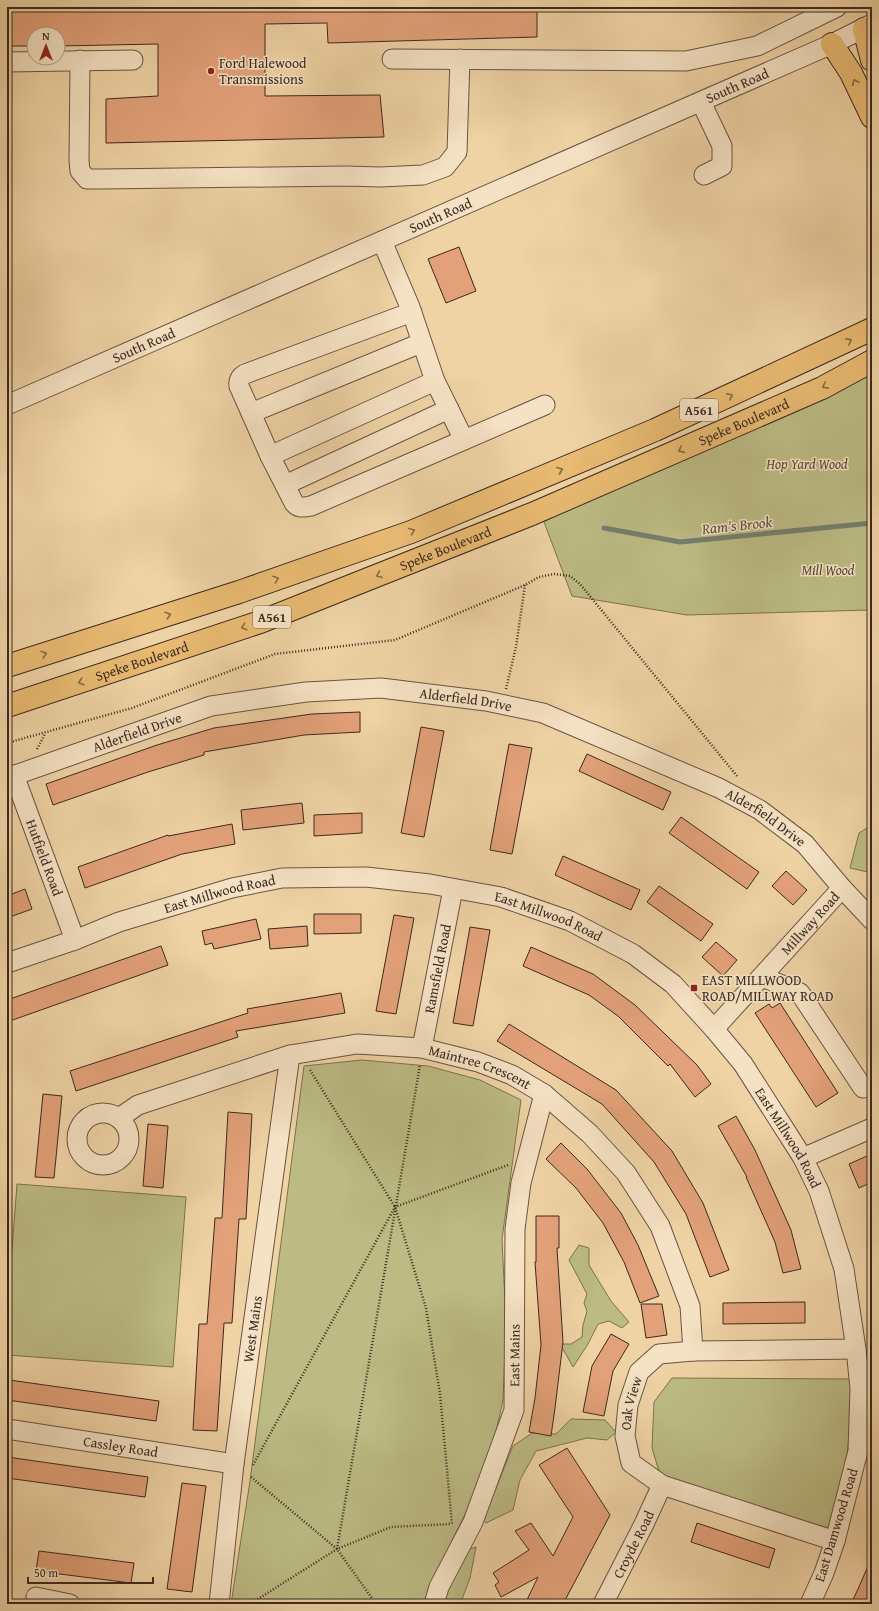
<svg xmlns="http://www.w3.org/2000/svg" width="879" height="1611" viewBox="0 0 879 1611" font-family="'Gentium Book Plus',serif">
	<rect width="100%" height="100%" fill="#efd3a5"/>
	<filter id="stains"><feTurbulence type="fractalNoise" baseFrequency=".005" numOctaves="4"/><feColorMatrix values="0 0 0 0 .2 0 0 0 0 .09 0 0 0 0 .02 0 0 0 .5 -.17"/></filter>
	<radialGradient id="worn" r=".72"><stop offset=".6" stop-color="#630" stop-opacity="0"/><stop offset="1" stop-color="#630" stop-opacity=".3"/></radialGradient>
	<g fill="#bcbb84" stroke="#7c7252">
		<polygon points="872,363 872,614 871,610 687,615 572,596 544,522 594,488"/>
		<polygon points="872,825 872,873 850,868 859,833"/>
		<polygon points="362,1060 428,1066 480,1080 521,1100 502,1239 506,1324 503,1400 490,1459 471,1502 436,1573 425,1604 231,1604 250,1481 304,1066"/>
		<polygon points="17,1184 186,1197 173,1367 7,1355 7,1314"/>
		<polygon points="579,1245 589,1248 589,1265 611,1301 629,1322 622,1328 609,1321 598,1324 588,1344 573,1367 563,1349 545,1349 557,1344 571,1344 582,1337 583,1325 587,1311 584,1303 587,1294 569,1260"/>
		<polygon points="672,1378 853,1379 847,1459 828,1528 661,1478 652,1448 654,1402"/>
		<polygon points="571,1419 605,1420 616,1432 607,1440 587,1438 536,1451 520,1480 513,1510 486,1523 483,1520 513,1446 532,1433 556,1434"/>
		<polygon points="476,1547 470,1578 461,1602 462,1604 439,1604 467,1550"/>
	</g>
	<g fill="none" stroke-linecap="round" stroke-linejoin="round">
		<polyline stroke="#747f6f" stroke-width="5" points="604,528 680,542 872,523"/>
	</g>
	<g fill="#e3a179" stroke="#3c2920">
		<polygon points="7,7 537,7 537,37 328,43 327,23 265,24 265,96 380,95 384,137 106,143 106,99 158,96 158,44 58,46 58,34 34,34 34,46 7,46"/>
		<polygon points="459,247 476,291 446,303 428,259"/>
		<polygon points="360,712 360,732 304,735 204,752 204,755 148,772 53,805 46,784 157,745 214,728 312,714"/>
		<polygon points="421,727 444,731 424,837 401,833"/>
		<polygon points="509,744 532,748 512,854 490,850"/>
		<polygon points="587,754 671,792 663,810 579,771"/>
		<polygon points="302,803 304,823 243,830 241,810"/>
		<polygon points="362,813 362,833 314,836 314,815"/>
		<polygon points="681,817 759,872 747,889 669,833"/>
		<polygon points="232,824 235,844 182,854 85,888 78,867 168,835 168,836"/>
		<polygon points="563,856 640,890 631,910 555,875"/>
		<polygon points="786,871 807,890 793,905 772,886"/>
		<polygon points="659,886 713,924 701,941 647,902"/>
		<polygon points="25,889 32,909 7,918 7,896"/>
		<polygon points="314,914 361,914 361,933 314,934"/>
		<polygon points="394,915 414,918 396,1014 376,1011"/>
		<polygon points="256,919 261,939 214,949 212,943 205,945 202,931"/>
		<polygon points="307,926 308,946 270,949 268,929"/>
		<polygon points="470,927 490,930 473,1026 453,1023"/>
		<polygon points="716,942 737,960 723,976 702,957"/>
		<polygon points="161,946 168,965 7,1022 7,1000"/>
		<polygon points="531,947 593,974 635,1005 697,1065 711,1084 695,1097 670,1064 668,1066 618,1016 589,995 523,966"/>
		<polygon points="341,993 345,1013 236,1031 238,1037 76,1091 70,1071 248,1013 247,1009"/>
		<polygon points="780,1003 838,1093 816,1107 755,1013 769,1004 772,1008"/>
		<polygon points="509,1024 616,1090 672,1151 703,1203 729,1270 710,1277 686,1214 654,1162 602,1104 497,1041"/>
		<polygon points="43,1094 62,1096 54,1178 35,1177"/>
		<polygon points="228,1112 252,1114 246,1219 239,1219 232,1323 224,1323 217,1431 193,1430 199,1324 207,1324 215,1218 222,1218"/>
		<polygon points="736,1116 755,1150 791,1230 801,1269 783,1273 775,1242 746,1177 747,1177 718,1126"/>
		<polygon points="148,1124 168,1126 163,1188 143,1186"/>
		<polygon points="561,1143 587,1169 621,1213 638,1245 659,1296 640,1303 624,1262 603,1223 576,1188 546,1159"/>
		<polygon points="867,1156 872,1168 872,1182 859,1188 849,1164"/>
		<polygon points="536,1216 559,1216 559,1248 557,1248 563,1342 555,1408 551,1436 529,1432 535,1398 541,1345 535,1262 536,1262"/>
		<polygon points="805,1302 805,1323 723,1324 723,1303"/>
		<polygon points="641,1304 662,1304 667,1335 646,1338"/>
		<polygon points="611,1334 629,1344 613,1371 604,1416 583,1412 592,1366"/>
		<polygon points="9,1380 159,1401 156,1421 7,1400"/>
		<polygon points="567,1448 610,1515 563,1604 525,1604 538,1577 501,1597 495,1585 499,1582 493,1573 529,1550 515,1531 531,1523 553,1556 573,1517 539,1465"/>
		<polygon points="7,1457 148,1477 145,1497 7,1478"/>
		<polygon points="182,1483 206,1486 192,1592 167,1589"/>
		<polygon points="697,1523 775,1549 769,1568 691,1542"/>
		<polygon points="39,1551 134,1563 131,1583 36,1571"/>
		<polygon points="872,1557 872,1604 851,1604 858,1589"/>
	</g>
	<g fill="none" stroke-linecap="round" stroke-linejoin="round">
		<defs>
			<g id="minor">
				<polyline points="392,59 686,61 757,46 837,7"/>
				<polyline points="80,60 79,160 80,171 87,179 103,179 347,176 380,177 423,175 445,167 457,152 460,59"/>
				<polyline points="7,62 133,60"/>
				<polyline points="701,102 722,146 722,166 704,175"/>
				<path d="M382 241 410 307 435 381 464 440 311 506C303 507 299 509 294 503L270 456 239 386C238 380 240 377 245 374L412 312"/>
				<path id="s1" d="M7 405 832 44 872 24"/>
				<polyline points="251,413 421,343"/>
				<polyline points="464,440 545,405"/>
				<polyline points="270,456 435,381"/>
				<polyline points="285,485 449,409"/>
				<path id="s2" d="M14 775 75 940"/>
				<path id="s3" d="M7 778 211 706 306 692 381 688 486 701 543 713 719 788 760 810 805 844 842 888 872 920"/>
				<path id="s4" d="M7 963 75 940 119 922 232 888 282 878 366 877 430 884 501 897 570 921 633 954 673 984 714 1029 743 1064 803 1158 819 1191 844 1269 856 1349 860 1388 858 1451 835 1541 824 1573 810 1604"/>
				<polyline points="763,977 800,993 863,1088"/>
				<path id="s5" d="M714 1029 842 888"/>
				<path id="s6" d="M422 1048 453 889"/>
				<circle cx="103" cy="1139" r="26"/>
				<path id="s7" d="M119 1118 138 1105 290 1055 357 1044 422 1048 478 1062 512 1075 544 1094 590 1134 626 1173 660 1226 690 1306 693 1351"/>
				<polyline points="803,1158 872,1128"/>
				<path id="s8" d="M7 1429 234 1464"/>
				<path id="s9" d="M835 1541 662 1485 631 1463 625 1436 628 1405 639 1372 659 1354 693 1351 856 1349"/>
				<polyline points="36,1597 70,1604"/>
				<path id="s10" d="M219 1604 234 1464 290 1055"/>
				<path id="s11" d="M434 1604 439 1587 473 1522 514 1410 515 1229 521 1183 544 1094"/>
				<path id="s12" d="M603 1604 644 1524 662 1485"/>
			</g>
			<g id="highway">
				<polyline points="864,29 872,60"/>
				<polyline points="832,44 851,73 872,117"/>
				<polyline points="7,666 239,592 411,532 655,430 872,329"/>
				<path id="s13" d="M7 706 260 622 532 514 822 388 872 361"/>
			</g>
		</defs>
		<use href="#minor" stroke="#695441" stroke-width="21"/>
		<use href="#highway" stroke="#3c2920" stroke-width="24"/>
		<g stroke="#3c2920" stroke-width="2.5" stroke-dasharray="1 2" stroke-linecap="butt">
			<polyline points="506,689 516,647 525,585"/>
			<polyline points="7,743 132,708 275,654 395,640 525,585 539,577 554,574 570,576 580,584 737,776"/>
			<polyline points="37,749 45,734"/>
			<polyline points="310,1070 395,1207 426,1308 440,1394 452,1524"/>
			<polyline points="253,1465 395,1207 508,1165"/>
			<polyline points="251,1477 337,1549 376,1604"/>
			<polyline points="337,1549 420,1065"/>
			<polyline points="250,1604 337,1549 391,1527 451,1524"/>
		</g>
		<use href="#minor" stroke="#f5e2c4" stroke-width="19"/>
		<use href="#highway" stroke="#e8ba72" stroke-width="22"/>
	</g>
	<defs><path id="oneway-chevron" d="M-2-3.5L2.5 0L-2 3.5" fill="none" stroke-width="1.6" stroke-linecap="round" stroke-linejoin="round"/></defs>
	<g stroke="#896a45">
		<use href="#oneway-chevron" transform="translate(855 82) rotate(-115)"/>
		<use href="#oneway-chevron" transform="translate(849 341) rotate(-26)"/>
		<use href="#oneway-chevron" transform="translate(825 386) rotate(153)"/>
		<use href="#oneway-chevron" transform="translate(730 396) rotate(-25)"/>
		<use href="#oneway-chevron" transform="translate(681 450) rotate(156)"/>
		<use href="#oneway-chevron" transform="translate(560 470) rotate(-23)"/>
		<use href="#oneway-chevron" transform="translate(412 531) rotate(-21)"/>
		<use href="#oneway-chevron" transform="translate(379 575) rotate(158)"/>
		<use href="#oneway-chevron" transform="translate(276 579) rotate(-19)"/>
		<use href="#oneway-chevron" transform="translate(168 615) rotate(-18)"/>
		<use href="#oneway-chevron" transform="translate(244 627) rotate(162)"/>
		<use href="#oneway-chevron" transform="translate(44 654) rotate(-18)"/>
		<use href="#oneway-chevron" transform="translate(81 682) rotate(162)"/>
	</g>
	<g fill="#8f2418" stroke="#f5e2c4" stroke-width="1.5">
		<circle cx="211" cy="71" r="4"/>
		<rect x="690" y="984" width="8" height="8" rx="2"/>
	</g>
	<g text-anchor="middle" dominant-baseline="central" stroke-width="3" stroke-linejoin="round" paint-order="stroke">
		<g fill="#f5e2c4" stroke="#746051" stroke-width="1">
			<rect x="680" y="399" width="38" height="22" rx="3"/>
			<rect x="253" y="606" width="38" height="22" rx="3"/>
		</g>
		<g font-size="13" font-weight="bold" fill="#3c2920">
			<text x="699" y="410">A561</text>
			<text x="272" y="617">A561</text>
		</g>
		<g font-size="14" fill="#3c2920" stroke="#f5e2c4" text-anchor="start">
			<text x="219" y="63">Ford Halewood<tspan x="219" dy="16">Transmissions</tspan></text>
			<text x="702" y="980">EAST MILLWOOD<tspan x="702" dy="16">ROAD/MILLWAY ROAD</tspan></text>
		</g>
		<g font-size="14" fill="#3c2920" stroke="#f5e2c4">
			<text stroke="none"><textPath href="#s1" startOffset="797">South Road</textPath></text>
			<text stroke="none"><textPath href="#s1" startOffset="473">South Road</textPath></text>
			<text stroke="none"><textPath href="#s1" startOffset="149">South Road</textPath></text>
			<text stroke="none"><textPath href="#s13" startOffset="790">Speke Boulevard</textPath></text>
			<text stroke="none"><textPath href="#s13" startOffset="466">Speke Boulevard</textPath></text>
			<text stroke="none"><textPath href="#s13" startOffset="142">Speke Boulevard</textPath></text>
			<text stroke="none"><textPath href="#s3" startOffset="473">Alderfield Drive</textPath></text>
			<text stroke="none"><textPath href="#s3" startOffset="138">Alderfield Drive</textPath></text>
			<text stroke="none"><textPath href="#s3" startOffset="798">Alderfield Drive</textPath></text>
			<text stroke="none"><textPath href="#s2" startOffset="88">Hutfield Road</textPath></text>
			<text stroke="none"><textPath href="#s4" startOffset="224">East Millwood Road</textPath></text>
			<text stroke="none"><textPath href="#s4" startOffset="560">East Millwood Road</textPath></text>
			<text stroke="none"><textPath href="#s5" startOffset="143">Millway Road</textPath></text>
			<text stroke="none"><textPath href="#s6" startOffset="81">Ramsfield Road</textPath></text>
			<text stroke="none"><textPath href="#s7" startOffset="377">Maintree Crescent</textPath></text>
			<text stroke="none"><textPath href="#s4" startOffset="896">East Millwood Road</textPath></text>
			<text stroke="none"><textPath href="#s10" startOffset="277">West Mains</textPath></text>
			<text stroke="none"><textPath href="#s11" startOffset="265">East Mains</textPath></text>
			<text stroke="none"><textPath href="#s9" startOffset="281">Oak View</textPath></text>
			<text stroke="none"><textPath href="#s8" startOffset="115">Cassley Road</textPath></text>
			<text transform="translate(836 1525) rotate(-73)">East Damwood Road</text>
			<text stroke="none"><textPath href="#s12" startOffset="67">Croyde Road</textPath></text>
		</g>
		<g font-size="14" font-style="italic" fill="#564634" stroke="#f5e2c4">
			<text x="807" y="464">Hop Yard Wood</text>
			<text x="828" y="570">Mill Wood</text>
		</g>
		<g font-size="15" font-style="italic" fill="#544d41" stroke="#f5e2c4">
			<text transform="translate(737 525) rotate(-6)">Ram's Brook</text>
		</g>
	</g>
	<rect width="879" height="1611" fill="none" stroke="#efd3a5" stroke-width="24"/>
	<rect x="8" y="8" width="863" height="1595" fill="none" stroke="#3c2920" stroke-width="2"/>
	<rect x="12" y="12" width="855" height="1587" fill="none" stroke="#3c2920"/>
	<g transform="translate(46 46)"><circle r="19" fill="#f5e2c4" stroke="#ab9882"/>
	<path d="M0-3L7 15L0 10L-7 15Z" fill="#8f2418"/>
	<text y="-6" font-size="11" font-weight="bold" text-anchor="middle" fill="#3c2920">N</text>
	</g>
	<path d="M28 1577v6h125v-6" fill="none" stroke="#3c2920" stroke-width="2"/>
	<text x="34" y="1577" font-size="12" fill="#3c2920" stroke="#f5e2c4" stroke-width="3" paint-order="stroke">50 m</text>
	<rect width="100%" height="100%" filter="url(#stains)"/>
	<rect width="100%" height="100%" fill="url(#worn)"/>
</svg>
